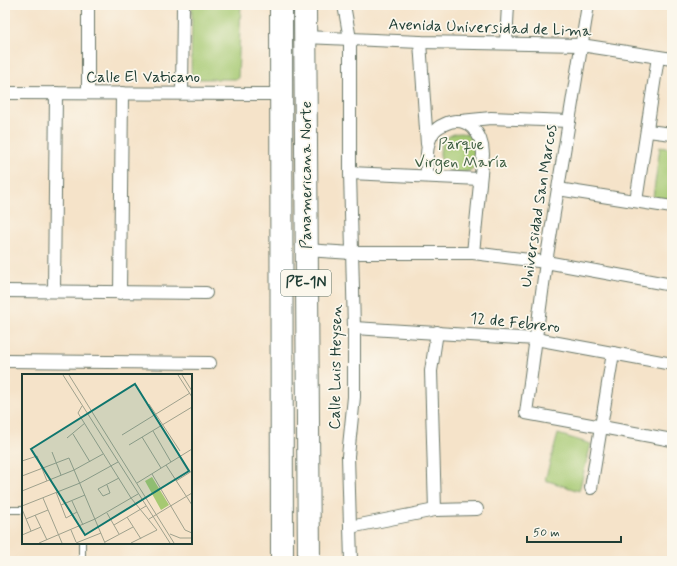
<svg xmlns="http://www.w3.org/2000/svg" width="677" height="566" viewBox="0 0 677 566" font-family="Mynerve,sans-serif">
	<rect width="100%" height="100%" fill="#fbf7ec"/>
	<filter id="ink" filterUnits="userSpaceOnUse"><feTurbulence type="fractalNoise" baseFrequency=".025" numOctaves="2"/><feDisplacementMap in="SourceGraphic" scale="8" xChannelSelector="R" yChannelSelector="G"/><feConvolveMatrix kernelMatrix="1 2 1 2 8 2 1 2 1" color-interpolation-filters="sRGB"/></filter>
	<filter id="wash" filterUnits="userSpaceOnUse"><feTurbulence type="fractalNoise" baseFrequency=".012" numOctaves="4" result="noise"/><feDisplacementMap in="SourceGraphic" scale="16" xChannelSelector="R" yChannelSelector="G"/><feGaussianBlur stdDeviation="0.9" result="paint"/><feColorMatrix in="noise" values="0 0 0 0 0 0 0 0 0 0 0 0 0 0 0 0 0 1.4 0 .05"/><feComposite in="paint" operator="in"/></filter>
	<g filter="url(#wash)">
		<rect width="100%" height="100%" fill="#f5e3c9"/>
		<g fill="#a6c972" stroke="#628353">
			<polygon points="192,5 241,5 238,79 191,79"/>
			<circle cx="460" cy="153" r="20"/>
			<polygon points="660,147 672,149 672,200 653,197"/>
			<polygon points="558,434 591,444 579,491 545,480"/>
		</g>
	</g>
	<g filter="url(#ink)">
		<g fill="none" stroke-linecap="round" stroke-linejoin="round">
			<defs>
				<g id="lane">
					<polyline points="5,510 23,510"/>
					<polyline points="82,543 82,561"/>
				</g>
				<g id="street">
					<polyline points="88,5 88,93"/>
					<polyline points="344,5 350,39 350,173 354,328 354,397 348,456 351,561"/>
					<polyline points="588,5 546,262 526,413 672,440"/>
					<polyline points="305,37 420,42 581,45 672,59"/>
					<polyline points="420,42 427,144"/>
					<polyline points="506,42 508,5"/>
					<polyline points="5,93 281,94"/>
					<polyline points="182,93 183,5"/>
					<polyline points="461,121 491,118 569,121"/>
					<polyline points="648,131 672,134"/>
					<polyline points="350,173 480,179"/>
					<path d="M427 175C427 162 425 145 433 133 436 128 440 126 445 124 467 113 483 134 483 154L473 253"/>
					<polyline points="558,189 672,207"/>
					<polyline points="636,201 658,57"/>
					<polyline points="306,250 352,253 473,253 546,262 672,285"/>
					<polyline points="5,291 206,293"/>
					<polyline points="54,291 56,93"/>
					<polyline points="120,293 122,93"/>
					<polyline points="354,328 536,339 672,364"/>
					<polyline points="5,361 210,363"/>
					<polyline points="591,488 613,353"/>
					<polyline points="435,510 431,371 437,332"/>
					<polyline points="350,527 435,510 477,509"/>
				</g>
				<g id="highway">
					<polyline points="281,5 282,561"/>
					<polyline points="305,5 309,561"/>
				</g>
			</defs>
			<use href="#lane" stroke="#6a7768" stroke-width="8"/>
			<use href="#street" stroke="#6a7768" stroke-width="14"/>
			<use href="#highway" stroke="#6a7768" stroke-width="24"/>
			<use href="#lane" stroke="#fff" stroke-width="6"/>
			<use href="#street" stroke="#fff" stroke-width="12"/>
			<use href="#highway" stroke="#fff" stroke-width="22"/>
		</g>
	</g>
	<g text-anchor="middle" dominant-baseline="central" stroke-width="3.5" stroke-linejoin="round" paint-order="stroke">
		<rect fill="#fbf7ec" stroke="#61756b" stroke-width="1" x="281" y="270" width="50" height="26" rx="3"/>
		<g font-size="15" font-weight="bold" fill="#1f3d34">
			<text x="306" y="283">PE-1N</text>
		</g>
		<g font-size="16" fill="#1f3d34" stroke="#fbf7ec">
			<text transform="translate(490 28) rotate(2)">Avenida Universidad de Lima</text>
			<text x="143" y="77">Calle El Vaticano</text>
			<text transform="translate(306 175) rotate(-90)">Panamericana Norte</text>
			<text transform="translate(539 206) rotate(-81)">Universidad San Marcos</text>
			<text transform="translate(515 323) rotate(6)">12 de Febrero</text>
			<text transform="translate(336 367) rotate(-89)">Calle Luis Heysen</text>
		</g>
		<g font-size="16" fill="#416044" stroke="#fbf7ec">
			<text x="461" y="144">Parque<tspan x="461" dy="18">Virgen María</tspan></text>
		</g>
	</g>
	<g transform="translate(22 374)">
		<rect width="170" height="170" fill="#f5e3c9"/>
		<path d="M130 103 147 131 139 136 123 107Z" fill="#a6c972"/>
		<path fill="none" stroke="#9fa18d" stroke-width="1" d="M41 1 148 169M47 1 152 169M156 1 170 23M160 1 170 17M127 30 158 77M60 32 56 39 109 124 135 156M131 57 149 88M51 60 68 88M100 61 168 19M120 63 139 94M45 64 63 49M107 71 170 33M30 78 39 101M0 87 15 82 25 107M144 91 170 131M130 100 163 156 170 159M0 102 47 84 83 169M154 107 170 97M115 109 170 75M85 111 88 119 81 122 76 115 97 104M0 117 52 96 81 80M34 118 44 144 55 138M21 124 40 169M50 127 61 151M39 131 63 121M0 132 58 109 96 88M0 135 9 157M85 139 97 160M13 141 25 166M105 143 119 165M4 145 26 136M127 145 170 119M92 151 124 132M49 156 54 168M148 160 158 164H170M0 161 19 153M83 168 111 153M17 169 73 145 116 120M54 169 79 159M109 169 135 156"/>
		<path fill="#0f766e" fill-opacity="0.15" stroke="#0f766e" stroke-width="2" d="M113 10 167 97 63 161 9 75Z"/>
		<rect width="170" height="170" fill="none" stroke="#1f3d34" stroke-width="2"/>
	</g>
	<rect width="677" height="566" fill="none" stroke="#fbf7ec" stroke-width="20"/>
	<path d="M527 536v6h94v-6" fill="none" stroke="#1f3d34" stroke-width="2"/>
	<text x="533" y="536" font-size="12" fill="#1f3d34" stroke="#fbf7ec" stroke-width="3" paint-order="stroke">50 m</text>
</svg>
